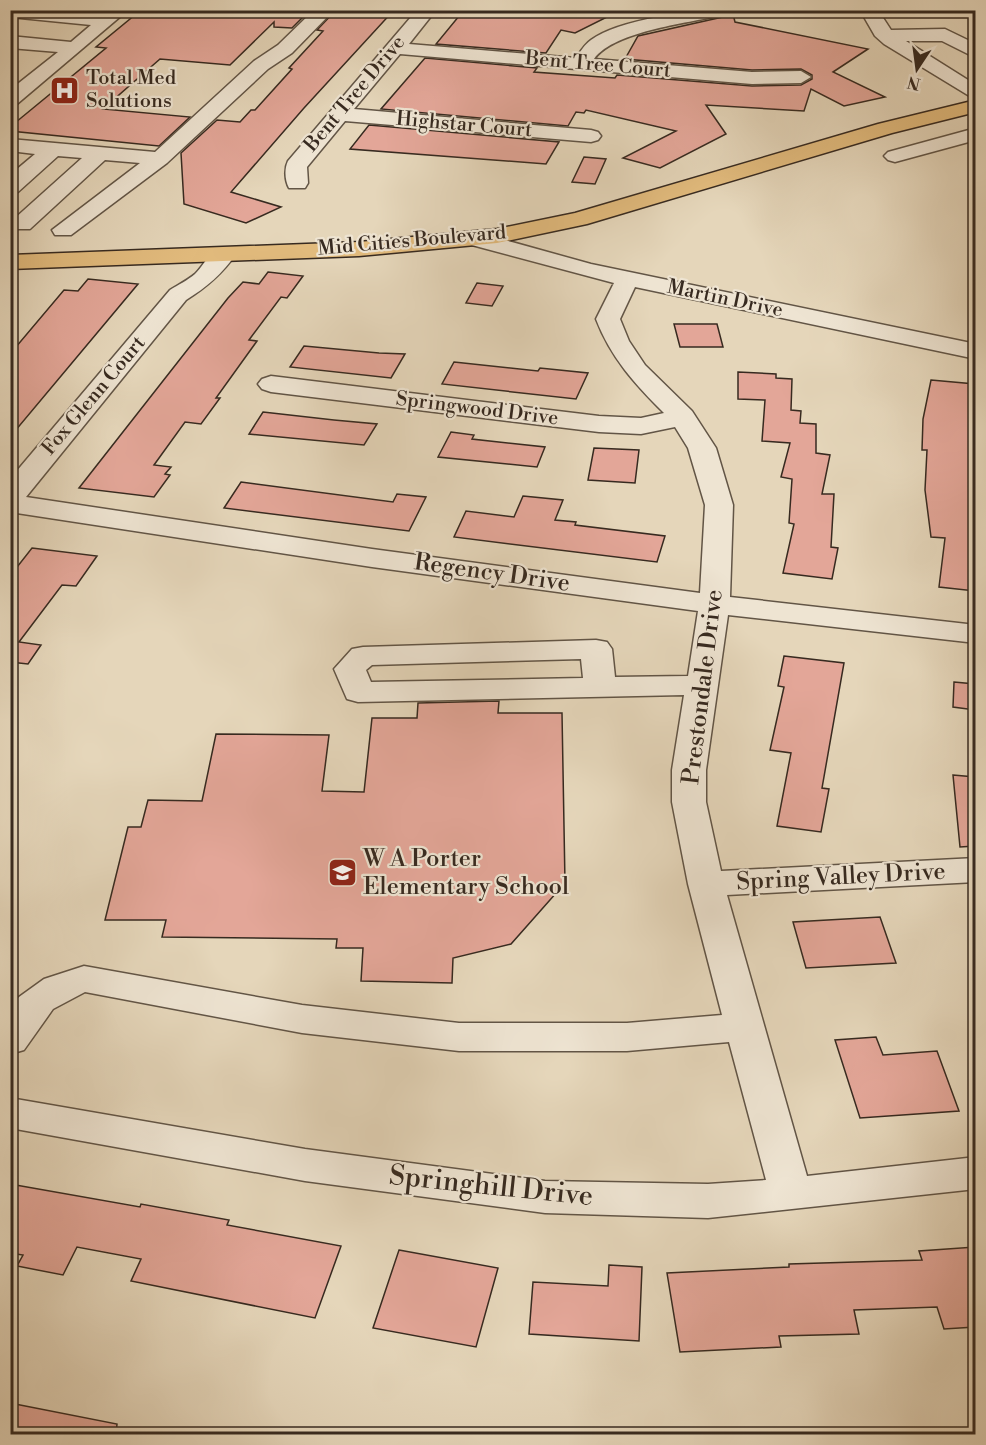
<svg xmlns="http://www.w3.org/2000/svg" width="986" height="1445" viewBox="0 0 986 1445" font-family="'Libre Bodoni',serif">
	<rect width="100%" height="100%" fill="#e5d6ba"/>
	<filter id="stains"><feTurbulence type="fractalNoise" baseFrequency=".00333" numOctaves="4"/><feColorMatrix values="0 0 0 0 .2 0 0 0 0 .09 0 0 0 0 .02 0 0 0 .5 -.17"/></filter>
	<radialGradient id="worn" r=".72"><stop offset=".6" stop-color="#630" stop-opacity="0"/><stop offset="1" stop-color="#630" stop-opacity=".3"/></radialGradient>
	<g fill="#e3a698" stroke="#372a20" stroke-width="1.5">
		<polygon points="141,10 310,10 292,28 274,27 274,22 230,65 160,59 103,109 190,117 159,146 10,131 10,127 106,48 96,47"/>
		<polygon points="336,10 394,10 304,108 231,192 281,207 246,223 184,204 181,153 217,120 240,122 251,110 255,110 292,69 289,68 323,31 317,30"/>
		<polygon points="464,10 621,10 575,33 561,30 546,53 436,44"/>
		<polygon points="732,10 735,22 868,49 833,72 885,97 844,106 811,89 804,111 706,105 726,134 660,168 623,158 676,131 586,110 584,113 576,112 568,126 381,109 425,58 537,68 534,72 615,78 617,75 752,86 801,85 812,79 812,75 801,69 752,70 625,59 638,36 727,16"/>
		<polygon points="369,125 559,142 546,164 350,149"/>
		<polygon points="584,157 606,159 595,184 572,182"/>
		<polygon points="268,272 303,276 287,298 281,297 249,340 257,341 216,398 220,398 201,424 185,422 154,465 171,467 165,474 170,475 154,497 79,488 228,298 243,282 259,284"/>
		<polygon points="88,279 138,284 10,437 10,354 64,290 78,291"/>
		<polygon points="477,283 503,286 492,306 466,303"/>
		<polygon points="674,324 717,324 723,347 680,347"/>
		<polygon points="304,346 379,353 405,354 391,378 290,367"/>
		<polygon points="454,362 538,371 540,368 588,373 576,399 442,384"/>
		<polygon points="738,372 776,374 776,378 792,379 791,410 801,411 800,423 816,424 816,453 830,455 822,494 834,494 831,547 838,548 832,579 783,573 794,524 789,523 792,479 781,477 790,443 762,441 765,400 738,399"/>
		<polygon points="931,380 975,384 975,591 939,587 945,538 931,537 925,490 927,450 922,450 923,419"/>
		<polygon points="263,412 334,420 377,424 364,445 249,434"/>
		<polygon points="451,432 474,435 472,439 545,447 537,467 438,457"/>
		<polygon points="594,448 639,450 635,483 588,480"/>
		<polygon points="241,482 393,502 397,494 426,497 409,531 224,508"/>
		<polygon points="523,496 563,500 555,520 576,522 575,525 665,536 657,562 454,537 466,511 514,517"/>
		<polygon points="32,548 97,556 76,586 62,585 19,642 41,645 28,664 10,662 10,576"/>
		<polygon points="784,656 844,663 822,788 829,789 821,832 777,826 791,753 770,750 784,687 778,686"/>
		<polygon points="954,682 975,684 975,710 953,707"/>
		<polygon points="499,701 498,713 562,713 565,883 511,944 453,958 452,983 361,981 363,948 336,948 337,939 162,937 166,920 105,920 128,827 141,827 148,800 202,801 216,734 329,735 322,791 364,792 372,718 417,718 418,703"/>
		<polygon points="953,775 975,777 975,846 960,847"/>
		<polygon points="880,917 896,963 806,968 793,922"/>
		<polygon points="876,1037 883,1055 937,1051 959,1111 860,1118 835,1040"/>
		<polygon points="10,1184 140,1207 141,1204 229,1220 227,1225 341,1246 315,1318 131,1281 141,1259 77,1247 63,1275 17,1266 23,1255 10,1253"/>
		<polygon points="975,1247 975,1327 944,1329 937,1307 854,1310 859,1334 779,1336 781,1347 680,1352 667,1273 789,1267 789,1264 922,1260 919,1251"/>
		<polygon points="399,1250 498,1268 476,1347 373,1328"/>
		<polygon points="609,1265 642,1267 639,1341 529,1334 533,1282 608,1286"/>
		<polygon points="10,1403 117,1424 116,1434 10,1434"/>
	</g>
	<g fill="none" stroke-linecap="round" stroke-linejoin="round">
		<defs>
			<g id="minor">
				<polygon points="10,10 102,15 108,10 128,10 17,104 10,106 10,90 58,52 10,48 10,36 71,42 91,25 10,17"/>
				<polygon points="314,10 334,10 292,53 268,69 167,163 71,235 55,235 52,230 140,163 105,160 30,229 14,229 11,224 14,219 82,158 58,156 18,192 10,193 10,175 35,154 10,151 10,139 155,152 254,61 278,45"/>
				<path d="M417 10H436L409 44 576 58C580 52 585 44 591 40 619 19 694 10 730 10L727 14C692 23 615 30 594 59L752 72 801 71 811 77 801 83 752 84 400 54 354 109 591 130 598 132 601 136 598 140 591 142 345 121 307 167 308 183 305 188H289C285 181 284 169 288 161Z"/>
				<polygon points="860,10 878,10 891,30 945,29 976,44 976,58 942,41 906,41 976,85 976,100 884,44 875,36"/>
				<polygon points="976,128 976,140 895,162 888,160 884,156 888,152"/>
				<path d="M476 232 591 264 976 344V359L635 287 620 319 629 341 645 365 692 411 716 448 733 505 730 597 976 625V643L728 615 706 770V802L721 871 976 858V882L727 895 807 1176 976 1157V1189L708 1218 545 1213 305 1181 10 1128V1098L305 1149 545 1181 708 1184 766 1180 729 1042 627 1051H459L302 1033 85 992 53 1009 24 1050 10 1054V1008L19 997 44 979 84 966 302 1005 459 1023H627L722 1015 688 884 672 802V770L684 695 358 702 347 699 334 669 352 649 363 647 596 640 607 642 612 649 615 677 688 676 698 611 372 567 10 512V479L170 290C178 285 188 280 195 274 207 262 212 244 232 249L236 254C222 274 207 287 186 300L26 497 372 549 700 593 705 505 688 448 675 427 641 434 599 432 271 392 262 389 258 384 262 379 271 376 599 416 641 418 664 413C635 384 611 358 596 319L614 283 468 244 465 239 468 234ZM581 659 583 678 371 682 366 670 372 665Z"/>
			</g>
			<polygon id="major" points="976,100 976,112 892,133 587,224 497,243 359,256 10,269 10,255 359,242 497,229 575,213 878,124"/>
		</defs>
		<use href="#minor" stroke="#625546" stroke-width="3"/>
		<use href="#major" stroke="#372a20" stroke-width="3"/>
		<use href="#minor" fill="#eee4d2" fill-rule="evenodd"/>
		<use href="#major" fill="#e2bb7d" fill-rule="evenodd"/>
	</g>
	<defs>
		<symbol id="hospital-square" viewBox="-11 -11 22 22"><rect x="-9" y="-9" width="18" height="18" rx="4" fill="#8f2418" stroke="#eee4d2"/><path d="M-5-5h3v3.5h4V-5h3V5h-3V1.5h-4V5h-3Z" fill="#fff"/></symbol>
		<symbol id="school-square" viewBox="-11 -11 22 22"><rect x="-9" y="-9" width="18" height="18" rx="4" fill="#8f2418" stroke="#eee4d2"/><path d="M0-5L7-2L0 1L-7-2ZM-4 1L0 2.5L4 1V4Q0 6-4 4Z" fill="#fff"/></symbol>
	</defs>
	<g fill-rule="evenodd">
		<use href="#hospital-square" x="48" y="74" width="33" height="33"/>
		<use href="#school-square" x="326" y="856" width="33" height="33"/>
	</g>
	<g text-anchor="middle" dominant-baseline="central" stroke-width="4.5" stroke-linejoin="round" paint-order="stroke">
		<g font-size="20" fill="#372a20" stroke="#eee4d2">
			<text transform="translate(598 65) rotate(5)">Bent Tree Court</text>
			<text transform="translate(355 94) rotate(-50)">Bent Tree Drive</text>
			<text transform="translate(464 125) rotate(5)">Highstar Court</text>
			<text transform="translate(412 241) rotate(-5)">Mid Cities Boulevard</text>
			<text transform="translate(725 299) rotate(12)">Martin Drive</text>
			<text transform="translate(94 396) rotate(-50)">Fox Glenn Court</text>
			<text transform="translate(477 409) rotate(7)">Springwood Drive</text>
		</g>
		<g font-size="20" fill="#372a20" stroke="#eee4d2" text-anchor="start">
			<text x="86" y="78">Total Med<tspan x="86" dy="23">Solutions</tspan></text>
		</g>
		<g font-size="24" fill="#372a20" stroke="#eee4d2">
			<text transform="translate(492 573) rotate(8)">Regency Drive</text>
			<text transform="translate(703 687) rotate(-83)">Prestondale Drive</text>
			<text transform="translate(841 877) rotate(-3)">Spring Valley Drive</text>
		</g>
		<g font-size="24" fill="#372a20" stroke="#eee4d2" text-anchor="start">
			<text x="363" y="859">W A Porter<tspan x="363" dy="28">Elementary School</tspan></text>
		</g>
		<g font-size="28" fill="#372a20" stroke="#eee4d2">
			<text transform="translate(491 1186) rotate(6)">Springhill Drive</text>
		</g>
	</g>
	<rect width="986" height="1445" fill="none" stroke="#e5d6ba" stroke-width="36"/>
	<rect x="12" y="12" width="962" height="1421" fill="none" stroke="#372a20" stroke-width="3"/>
	<rect x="18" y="18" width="950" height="1409" fill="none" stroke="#372a20" stroke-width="1.5"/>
	<g transform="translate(917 69) rotate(193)" stroke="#eee4d2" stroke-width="4.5" paint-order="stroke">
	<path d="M0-4.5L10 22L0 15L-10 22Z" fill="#372a20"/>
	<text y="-9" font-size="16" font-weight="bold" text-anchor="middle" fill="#372a20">N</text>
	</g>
	<rect width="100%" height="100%" filter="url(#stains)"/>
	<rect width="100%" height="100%" fill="url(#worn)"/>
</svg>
